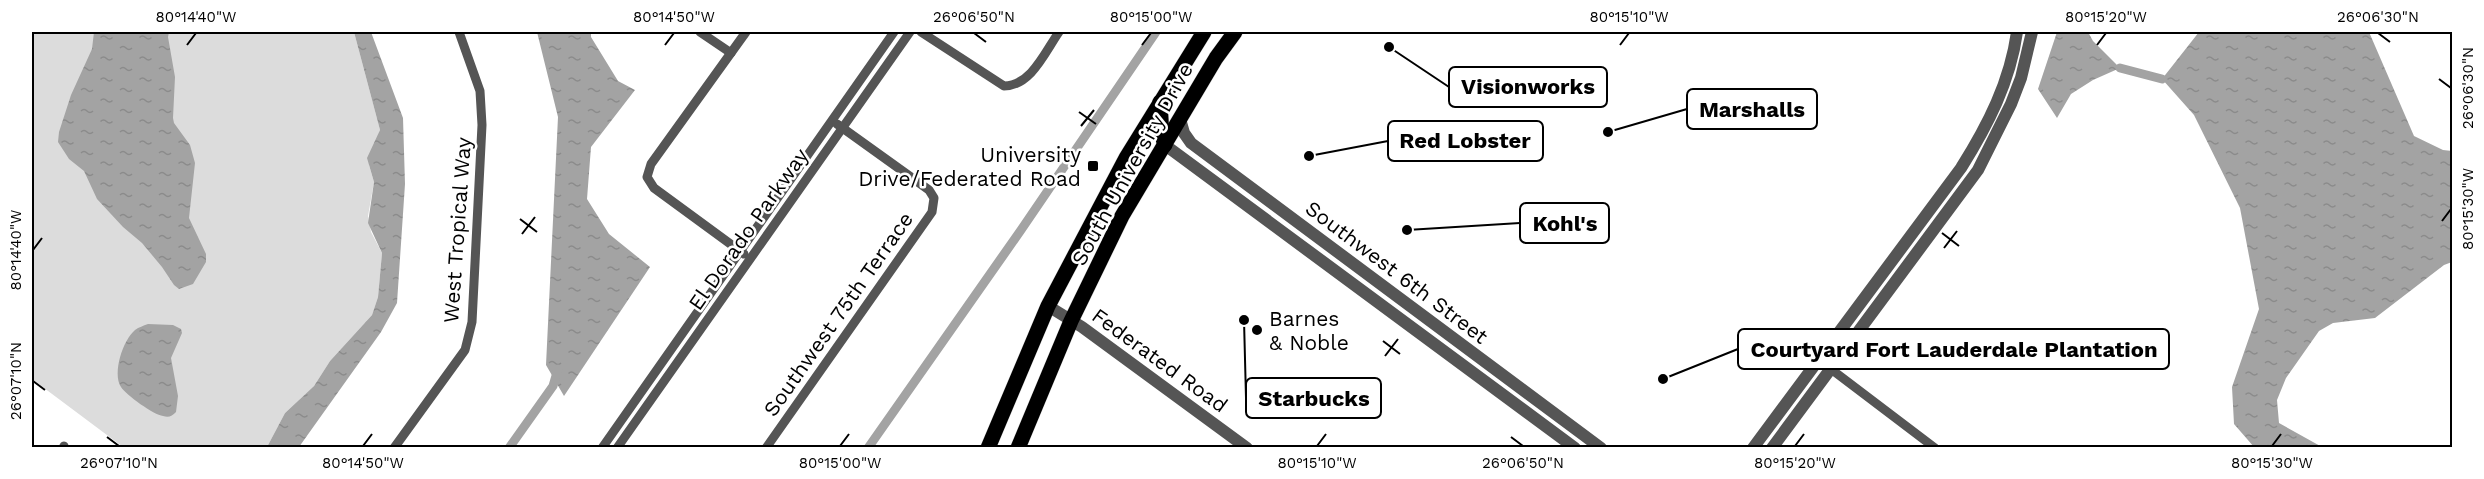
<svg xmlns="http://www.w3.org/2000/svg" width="2484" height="479" viewBox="0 0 2484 479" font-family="'Work Sans',sans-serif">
	<defs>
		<pattern id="water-ripples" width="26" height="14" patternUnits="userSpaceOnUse" patternTransform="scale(1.5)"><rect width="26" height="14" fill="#a3a3a3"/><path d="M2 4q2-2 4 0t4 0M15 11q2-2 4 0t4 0" fill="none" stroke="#8b8b8b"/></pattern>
	</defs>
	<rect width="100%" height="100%" fill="#fff"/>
	<polygon fill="#dcdcdc" points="32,32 354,32 380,130 369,165 374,182 368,216 371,232 382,253 378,297 372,315 330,361 314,386 285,413 267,447 123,447 32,379"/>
	<g fill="url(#water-ripples)">
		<polygon points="94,32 169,32 168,37 175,77 173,118 174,123 190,145 195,163 189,218 206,254 206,262 193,284 179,289 174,285 162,267 142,243 123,227 97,199 84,171 69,159 58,142 59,132 71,95 92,49"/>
		<polygon points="354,32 371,32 403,118 405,184 397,303 381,332 299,447 267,447 285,413 314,386 330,361 372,315 378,297 382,253 368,223 374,182 367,158 380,130"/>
		<polygon points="537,32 591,32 591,37 618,81 635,90 591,147 587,199 609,234 650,267 564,396 546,365 558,117"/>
		<polygon points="2057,32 2088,32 2093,41 2120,68 2093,80 2071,94 2057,118 2038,89"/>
		<polygon points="2199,32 2369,32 2414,136 2443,150 2452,151 2452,262 2444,265 2375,318 2333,323 2319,331 2286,378 2277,400 2279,423 2322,447 2254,447 2234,424 2232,387 2259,309 2240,208 2194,115 2162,79"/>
		<path d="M148 324 173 325 181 329 182 333 171 358 178 396 176 412C172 416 169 418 163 416 154 415 126 395 121 387 112 373 123 340 135 330 139 327 143 326 148 324Z"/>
	</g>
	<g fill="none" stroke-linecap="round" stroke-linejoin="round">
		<g stroke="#a3a3a3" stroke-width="9">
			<polyline points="2120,68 2162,79"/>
			<polyline points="509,448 553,386 558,369"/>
			<polyline points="868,448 1021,230 1156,32"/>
		</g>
		<defs>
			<g id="primary">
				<polyline points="1160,102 1162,136 1165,145"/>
				<polyline points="988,448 1048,306 1126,158 1204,32"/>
				<polyline points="1018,448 1071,321 1122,216 1216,58 1235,32"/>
			</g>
		</defs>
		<use href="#primary" stroke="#dbdbdb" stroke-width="16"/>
		<g stroke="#555" stroke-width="9">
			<polyline points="700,32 731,53"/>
			<path d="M921 32 1004 86C1031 86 1045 52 1059 32"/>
			<polyline points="744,254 654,188 647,177 651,164 746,32"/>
			<polyline points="1819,360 1935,448"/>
			<polyline points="63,448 64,446"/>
			<polyline points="394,448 465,350 472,322 482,125 480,91 459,32"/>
			<polyline points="602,448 894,32"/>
			<polyline points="617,448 910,32"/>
			<polyline points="766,448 932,212 934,198 929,190 837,124"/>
		</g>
		<g stroke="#555" stroke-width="12">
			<polyline points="1180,119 1184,133 1191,143 1601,448"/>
			<polyline points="1165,145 1575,448"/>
			<polyline points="1048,306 1082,327 1247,448"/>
			<path d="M1753 448 1961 168C1988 125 2010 82 2017 32"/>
			<polyline points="1772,448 1978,170 2011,104 2021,78 2032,32"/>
		</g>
		<use href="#primary" stroke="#000" stroke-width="15"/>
	</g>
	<path fill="none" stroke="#000" stroke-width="2" d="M974 33 986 42M2378 33 2390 42M187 45 196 33M665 45 674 33M1142 45 1151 33M1620 45 1629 33M2097 45 2106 33M2439 79 2451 88M1079 112 1096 124M1081 126 1094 110M520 219 537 232M2442 221 2451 209M1942 233 1959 246M522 234 535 217M1944 248 1957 231M33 250 42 238M1383 341 1400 354M1385 356 1398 339M33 381 45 390M107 437 119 446M1511 437 1523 446M363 446 372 434M840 446 849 434M1317 446 1326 434M1795 446 1804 434M2272 446 2281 434"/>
	<g fill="#000" stroke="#fff" stroke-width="2">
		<rect x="1087" y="160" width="12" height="12" rx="3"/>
		<circle cx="1257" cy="330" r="6"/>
	</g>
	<g text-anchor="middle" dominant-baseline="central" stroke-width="5" stroke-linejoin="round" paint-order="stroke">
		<g font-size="21" fill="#000" stroke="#fff" text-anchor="end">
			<text x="1081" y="154">University<tspan x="1081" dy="24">Drive/Federated Road</tspan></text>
			<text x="1269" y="318" text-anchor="start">Barnes<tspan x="1269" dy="24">&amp; Noble</tspan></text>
		</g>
		<g font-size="21" fill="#000" stroke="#fff">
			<text transform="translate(1132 164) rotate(-61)">South University Drive</text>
			<text transform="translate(748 229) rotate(-55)">El Dorado Parkway</text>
			<text transform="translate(457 230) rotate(-86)">West Tropical Way</text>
			<text transform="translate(1397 272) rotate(37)">Southwest 6th Street</text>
			<text transform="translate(838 314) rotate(-55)">Southwest 75th Terrace</text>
			<text transform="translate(1160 360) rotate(36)">Federated Road</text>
		</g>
	</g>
	<path fill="none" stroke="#000" stroke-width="2" d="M1389 47L1449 87M1608 132L1687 109M1309 156L1388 141M1407 230L1520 223M1663 379L1738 349M1244 320L1246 398"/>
	<g fill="#000" stroke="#fff" stroke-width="2">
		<circle cx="1389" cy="47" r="6"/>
		<circle cx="1608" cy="132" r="6"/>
		<circle cx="1309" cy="156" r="6"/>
		<circle cx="1407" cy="230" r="6"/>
		<circle cx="1663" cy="379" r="6"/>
		<circle cx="1244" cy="320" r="6"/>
	</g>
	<g fill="#fff" stroke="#000" stroke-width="2">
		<rect x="1449" y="67" width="158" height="40" rx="6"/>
		<rect x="1687" y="89" width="130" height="40" rx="6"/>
		<rect x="1388" y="121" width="155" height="40" rx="6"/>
		<rect x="1520" y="203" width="89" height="40" rx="6"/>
		<rect x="1738" y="329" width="431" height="40" rx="6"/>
		<rect x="1246" y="378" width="135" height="40" rx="6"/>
	</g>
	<g font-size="22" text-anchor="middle" font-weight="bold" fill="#000">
		<text x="1528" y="94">Visionworks</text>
		<text x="1752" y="117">Marshalls</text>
		<text x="1465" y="148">Red Lobster</text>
		<text x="1565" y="231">Kohl's</text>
		<text x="1954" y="357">Courtyard Fort Lauderdale Plantation</text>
		<text x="1314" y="406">Starbucks</text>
	</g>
	<rect width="2484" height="479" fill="none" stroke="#ffffff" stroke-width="66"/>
	<rect x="33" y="33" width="2418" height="413" fill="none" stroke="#000" stroke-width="2"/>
	<g font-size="15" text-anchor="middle" fill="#000">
		<text x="196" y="22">80°14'40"W</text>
		<text x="674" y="22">80°14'50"W</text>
		<text x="974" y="22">26°06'50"N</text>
		<text x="1151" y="22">80°15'00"W</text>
		<text x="1629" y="22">80°15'10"W</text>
		<text x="2106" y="22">80°15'20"W</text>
		<text x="2378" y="22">26°06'30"N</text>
		<text transform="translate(2468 88) rotate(-90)" y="5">26°06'30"N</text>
		<text transform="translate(2468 209) rotate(-90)" y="5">80°15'30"W</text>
		<text transform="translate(16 250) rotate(-90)" y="5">80°14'40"W</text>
		<text transform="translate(16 381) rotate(-90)" y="5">26°07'10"N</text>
		<text x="119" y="468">26°07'10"N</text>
		<text x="363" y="468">80°14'50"W</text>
		<text x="840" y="468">80°15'00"W</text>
		<text x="1317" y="468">80°15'10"W</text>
		<text x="1523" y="468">26°06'50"N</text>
		<text x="1795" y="468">80°15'20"W</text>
		<text x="2272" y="468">80°15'30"W</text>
	</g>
</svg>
